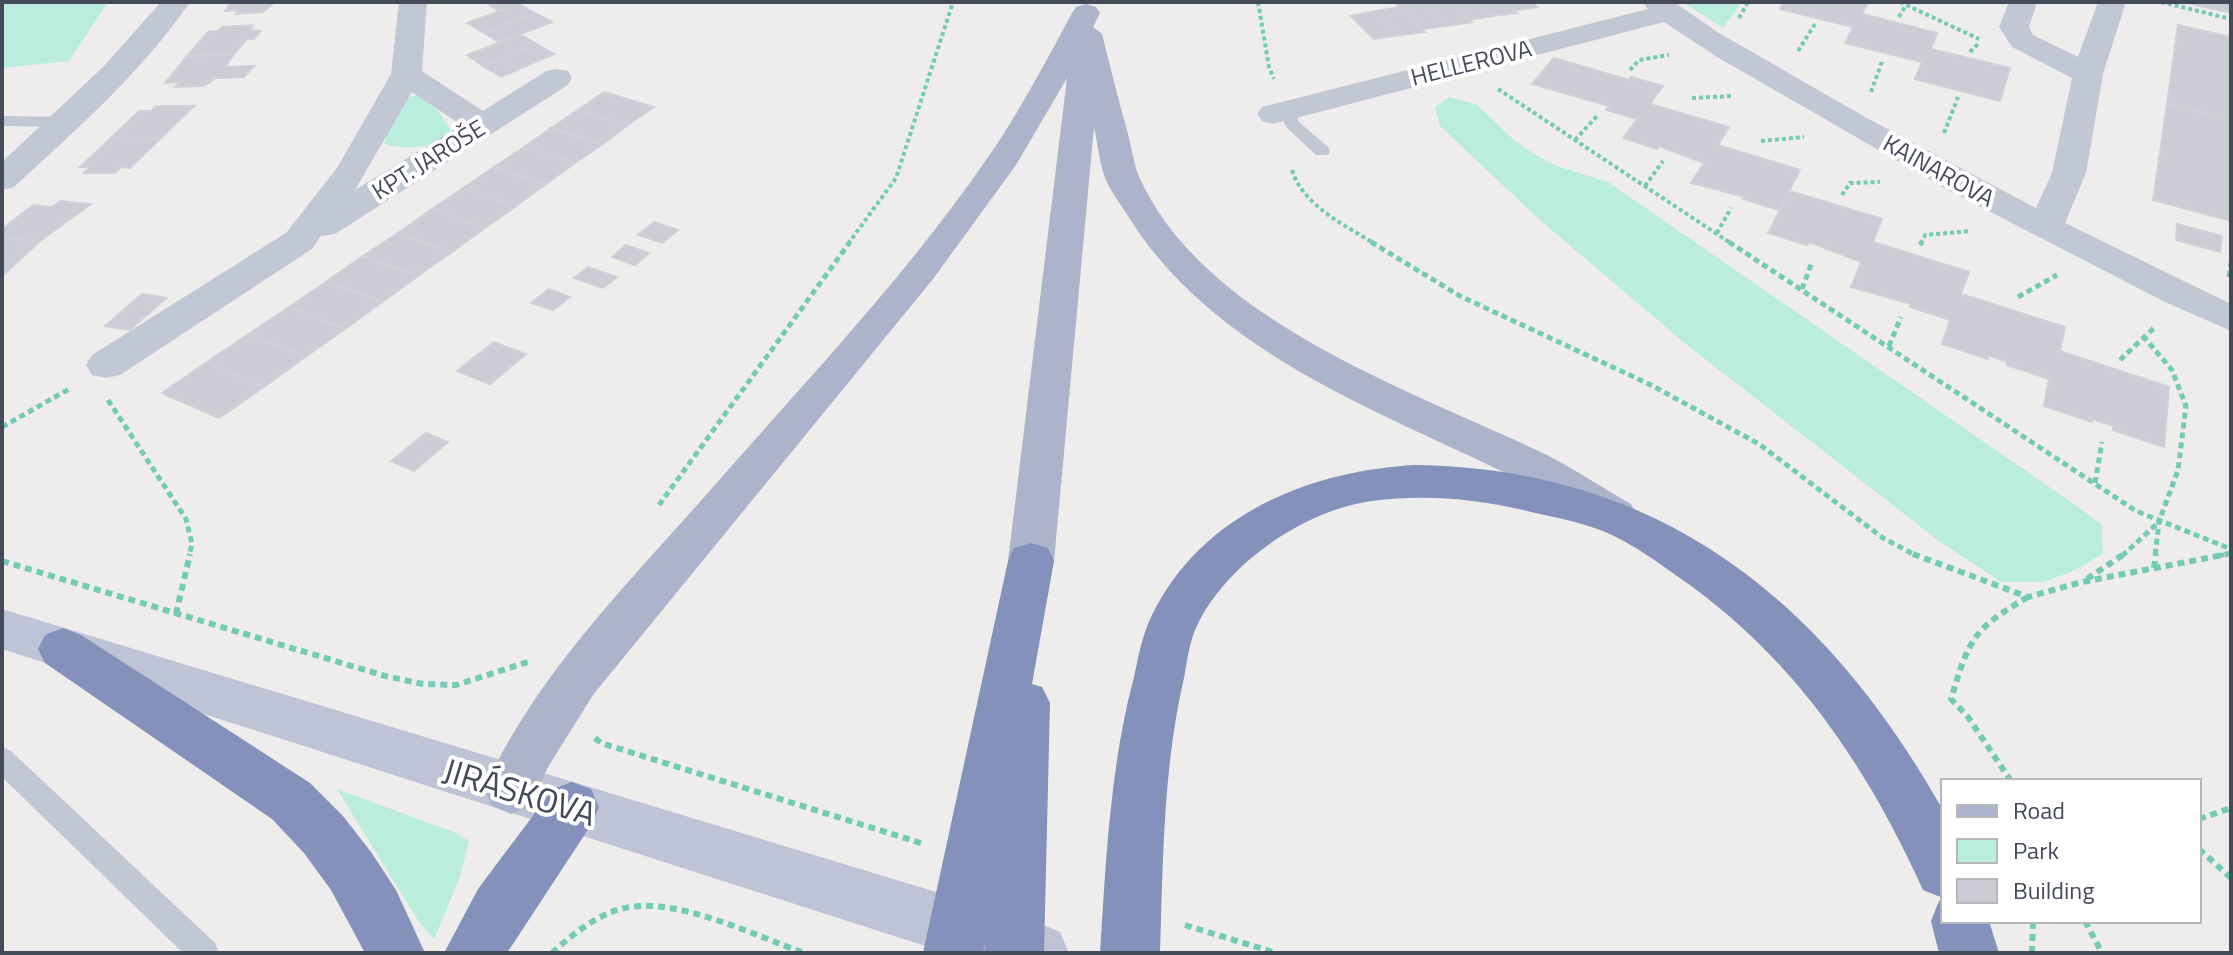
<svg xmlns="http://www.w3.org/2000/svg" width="2233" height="955" viewBox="0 0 2233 955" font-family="'Titillium Web',sans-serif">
	<rect width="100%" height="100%" fill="#efedec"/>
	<g fill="#baeddb">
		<polygon points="2,2 108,2 69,61 2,68"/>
		<polygon points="1682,2 1742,2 1723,28"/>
		<path d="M416 95C431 101 445 118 451 132 430 148 409 151 384 144 390 127 396 98 416 95Z"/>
		<polygon points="1449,97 1476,104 1515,141 1537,156 1557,166 1608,182 2081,509 2102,525 2103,554 2071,572 2043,582 2001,582 1939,541 1687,345 1541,221 1440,126 1435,107"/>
		<polygon points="337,789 456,833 469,841 459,880 434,939 419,922"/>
	</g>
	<g fill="#cccdd4" stroke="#d0d0d8" stroke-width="2">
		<polygon points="231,2 275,2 263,12 236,14 238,10 225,11"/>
		<polygon points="485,2 525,2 499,11"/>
		<polygon points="1423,2 1450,2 1472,22 1447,26"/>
		<polygon points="1423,2 1447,26 1422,29 1397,5"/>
		<polygon points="1450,2 1477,2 1492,16 1469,20"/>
		<polygon points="1477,2 1504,2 1517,13 1492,16"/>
		<polygon points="1504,2 1532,2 1537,7 1514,11"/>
		<polygon points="1784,2 1868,2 1862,14 1937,33 1931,49 2010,68 2000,101 1915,79 1922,62 1845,43 1853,27 1780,9"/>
		<polygon points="2183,2 2231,2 2231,13"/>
		<polygon points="519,4 535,13 484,33 467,23"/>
		<polygon points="1400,7 1425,32 1400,35 1376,11"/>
		<polygon points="1376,11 1400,35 1374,39 1351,16"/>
		<polygon points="535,13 552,22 499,42 484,33"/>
		<polygon points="253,25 250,30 261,31 254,39 247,39 234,54 187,56 208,32 218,31 222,27"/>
		<polygon points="2178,25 2231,37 2231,120 2167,104"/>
		<polygon points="520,34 537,44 483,66 467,55"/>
		<polygon points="537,44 554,54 501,77 483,66"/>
		<polygon points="234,54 225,67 254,66 244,77 216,78 204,86 175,87 179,82 165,83 187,56"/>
		<polygon points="1554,58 1629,80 1631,77 1663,86 1650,104 1729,127 1718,145 1800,170 1779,210 1743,199 1745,197 1691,183 1704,163 1659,146 1657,149 1623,138 1637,119 1606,110 1609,106 1532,84"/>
		<polygon points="604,92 654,107 628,125 578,110"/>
		<polygon points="2167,104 2231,120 2231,221 2153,200"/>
		<polygon points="156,106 194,106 160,139 111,138 139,111 151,111"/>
		<polygon points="578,110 628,125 603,144 551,128"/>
		<polygon points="551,128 603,144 575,163 524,147"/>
		<polygon points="111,138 160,139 130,168 121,167 115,173 84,173 90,167 80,167"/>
		<polygon points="524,147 575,163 546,184 494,167"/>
		<polygon points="494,167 546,184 516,206 463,188"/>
		<polygon points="463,188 516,206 485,228 432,209"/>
		<polygon points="1790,191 1882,219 1873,242 1969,272 1961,294 2065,327 2060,351 2169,387 2164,447 2113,430 2113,426 2093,419 2092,422 2044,406 2049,379 2007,365 2007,362 1988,355 1988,359 1942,344 1950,320 1910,307 1911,304 1851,287 1861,262 1809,242 1807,245 1768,233"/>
		<polygon points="60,201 91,204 40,241 2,238 2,229 33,205 52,207"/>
		<polygon points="432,209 485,228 452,252 398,233"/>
		<polygon points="654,222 678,230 662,243 638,235"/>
		<polygon points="2177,224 2222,236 2220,252 2176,240"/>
		<polygon points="398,233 452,252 418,276 363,256"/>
		<polygon points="2,238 40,241 2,276"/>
		<polygon points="626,245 649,253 635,265 612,257"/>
		<polygon points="363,256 418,276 382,302 327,281"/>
		<polygon points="588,267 617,277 603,288 574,278"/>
		<polygon points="327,281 382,302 345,329 289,307"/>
		<polygon points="549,289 570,297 553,310 531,303"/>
		<polygon points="142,294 166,298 130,330 105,326"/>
		<polygon points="289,307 345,329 305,357 249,334"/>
		<polygon points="249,334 305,357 264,387 207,362"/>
		<polygon points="494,342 526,354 490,384 457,371"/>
		<polygon points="207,362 264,387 219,418 162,393"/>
		<polygon points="426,433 448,442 414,471 391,461"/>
	</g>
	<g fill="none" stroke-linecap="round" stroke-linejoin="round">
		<g stroke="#73cab5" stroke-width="4" stroke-dasharray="4 3" stroke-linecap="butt">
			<polyline points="1258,2 1269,67 1274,79"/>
			<polyline points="1900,2 1979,39"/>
			<polyline points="2161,2 2231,19"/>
			<polyline points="1899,17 1906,5"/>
			<polyline points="1739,18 1748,2"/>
			<polyline points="1798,51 1815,24"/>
			<polyline points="1970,52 1979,43"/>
			<polyline points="1630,70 1639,60 1669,55"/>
			<polyline points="1498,89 1732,244"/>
			<polyline points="1871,92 1883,59"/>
			<polyline points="1692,98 1733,96"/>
			<polyline points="1944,133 1958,97"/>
			<polyline points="1575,140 1597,116"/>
			<polyline points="1761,141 1804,137"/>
			<path d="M1292 170C1303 206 1345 225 1375 244"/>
			<polyline points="1645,186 1663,161"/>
			<polyline points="1842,195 1850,183 1880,182"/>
			<polyline points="1717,233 1731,208"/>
			<polyline points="848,244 896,178 953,2"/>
			<polyline points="1921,244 1925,235 1971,231"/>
		</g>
		<g stroke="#73cab5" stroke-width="5" stroke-dasharray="6 4" stroke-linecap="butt">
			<polyline points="1371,242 1460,296 1651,385 1759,444 1883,538 1917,556"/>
			<polyline points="1729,242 2136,511 2231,549"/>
			<polyline points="1920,245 1922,242"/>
			<polyline points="2229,277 2231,263"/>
			<polyline points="1802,289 1812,262"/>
			<polyline points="2018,297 2057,275"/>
			<polyline points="2143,336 2172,370 2186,406 2178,470 2159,522 2155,556"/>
			<polyline points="1889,346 1901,317"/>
			<polyline points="2120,360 2156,326"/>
			<polyline points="108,400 186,519 192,544 189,556"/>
			<polyline points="2,427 71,388"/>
			<polyline points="2095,483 2102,442"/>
			<polyline points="659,505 850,242"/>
			<polyline points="2122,556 2159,522"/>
			<polyline points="2218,556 2231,553"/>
		</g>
		<g stroke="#73cab5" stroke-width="6" stroke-dasharray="7 5" stroke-linecap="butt">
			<polyline points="1913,554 2028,597 2082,582 2228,554"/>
			<polyline points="2,561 385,676 423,684 456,685 531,661"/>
			<polyline points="2154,568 2156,554"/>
			<polyline points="2087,579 2124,554"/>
			<polyline points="176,614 190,554"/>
			<polyline points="595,738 601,743 924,844"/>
			<path d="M2011 781 1968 717 1951 699C1969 639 1973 629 2028 597"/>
			<polyline points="2199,819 2231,808"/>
			<polyline points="2199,849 2231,878"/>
			<polyline points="2085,921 2102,953"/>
			<polyline points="1185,925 1276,953"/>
			<path d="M552 953C573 934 597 914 625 908 675 896 756 936 804 953"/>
			<polyline points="2032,953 2033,921"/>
		</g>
		<g fill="#c2c7d4" fill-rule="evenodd">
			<polygon points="1287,105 1293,107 1299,122 1328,147 1330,151 1328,155 1316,155 1286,127 1279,110"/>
			<polygon points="2,116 67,117 75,122 67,127 2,126"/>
			<polygon points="2,747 11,751 215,943 219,953 183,953 2,777"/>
		</g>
		<g fill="#c2c7d4" fill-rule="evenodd">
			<path d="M161 2H190C142 72 76 130 14 187L2 190V162L104 66Z"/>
			<path d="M399 2H427L422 71 483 111 546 71 557 69 568 71 572 78 568 85 335 234 321 236 312 249 120 375 106 378 92 375 86 365 92 355 286 233 337 168 391 74ZM412 92 461 125 355 190Z"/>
			<polygon points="1643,2 1674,2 1719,33 1865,117 2036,208 2052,173 2072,78 2012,47 1999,27 2009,2 2037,2 2029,27 2033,35 2078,57 2098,2 2126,2 2103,74 2086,173 2065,223 2231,304 2231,331 2163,301 1948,190 1717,57 1664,22 1273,124 1262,121 1257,114 1262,107 1648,9"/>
		</g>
		<polygon fill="#bec4d5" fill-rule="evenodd" points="2,609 1039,923 1060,932 1069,953 947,953 2,649"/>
		<path fill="#acb4cb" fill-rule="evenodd" d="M1086 4 1096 7 1100 13 1093 27 1102 34C1110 67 1119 101 1128 134 1132 149 1134 167 1141 181 1209 324 1414 391 1547 455 1576 470 1603 488 1631 504L1638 516 1631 528C1626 530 1619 533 1614 533 1589 531 1538 489 1514 477 1377 410 1212 352 1128 216 1121 205 1111 192 1106 180 1099 164 1098 144 1094 127L1054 561 1048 574 1031 579 1014 574 1008 561 1067 78 1016 165 933 279 593 695 548 767 530 806 511 814 492 806 484 789C536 675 624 588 706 495 801 386 904 279 986 160 1019 113 1045 63 1072 13L1076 7Z"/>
		<g fill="#8491bb" fill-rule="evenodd">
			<path d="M1415 465C1660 468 1823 600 1940 805L1943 811V898L1923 890C1866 764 1792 655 1677 576 1656 561 1635 546 1612 535 1586 523 1558 518 1531 512 1479 499 1426 494 1372 501 1304 510 1224 565 1196 628 1189 643 1187 662 1184 678 1163 768 1163 861 1160 953H1100C1106 860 1110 767 1134 677 1138 659 1141 641 1148 624 1194 518 1305 471 1415 465Z"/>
			<polygon points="1031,543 1048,548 1054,561 1032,684 1042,687 1050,703 1044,953 984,953 985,943 983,953 923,953 1008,561 1014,548"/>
			<polygon points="63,628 81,635 310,783 343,816 371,852 396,890 425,953 365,953 331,890 304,853 272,819 45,663 38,649 45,635"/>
			<polygon points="572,782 591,789 599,807 591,825 507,953 444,953 478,889 553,789"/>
			<polygon points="1943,899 1943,921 1989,921 1999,953 1939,953 1931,921 1939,901"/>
		</g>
	</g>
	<g text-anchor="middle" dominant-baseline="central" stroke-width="8" stroke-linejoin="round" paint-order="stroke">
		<g font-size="24" fill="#454a59" stroke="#fff">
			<text transform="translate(1471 62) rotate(-14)">HELLEROVA</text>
			<text transform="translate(428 159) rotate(-32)">KPT. JAROŠE</text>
			<text transform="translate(1939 170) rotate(29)">KAINAROVA</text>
		</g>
		<g font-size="34" fill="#454a59" stroke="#fff">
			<text transform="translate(520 791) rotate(17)">JIRÁSKOVA</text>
		</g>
	</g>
	<rect width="2233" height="955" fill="none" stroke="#454a59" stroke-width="8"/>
	<rect x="1941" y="779" width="260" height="144" fill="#ffffff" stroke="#b5b7bd" stroke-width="2"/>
	<rect x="1957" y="805" width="40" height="12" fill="#acb4cb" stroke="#b5b7bd" stroke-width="2"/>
	<text x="2013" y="819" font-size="24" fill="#454a59">Road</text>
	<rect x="1957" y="839" width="40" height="24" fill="#baeddb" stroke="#b5b7bd" stroke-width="2"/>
	<text x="2013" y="859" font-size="24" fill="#454a59">Park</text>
	<rect x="1957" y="879" width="40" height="24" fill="#cccdd4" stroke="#b5b7bd" stroke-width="2"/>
	<text x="2013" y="899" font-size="24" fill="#454a59">Building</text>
</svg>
